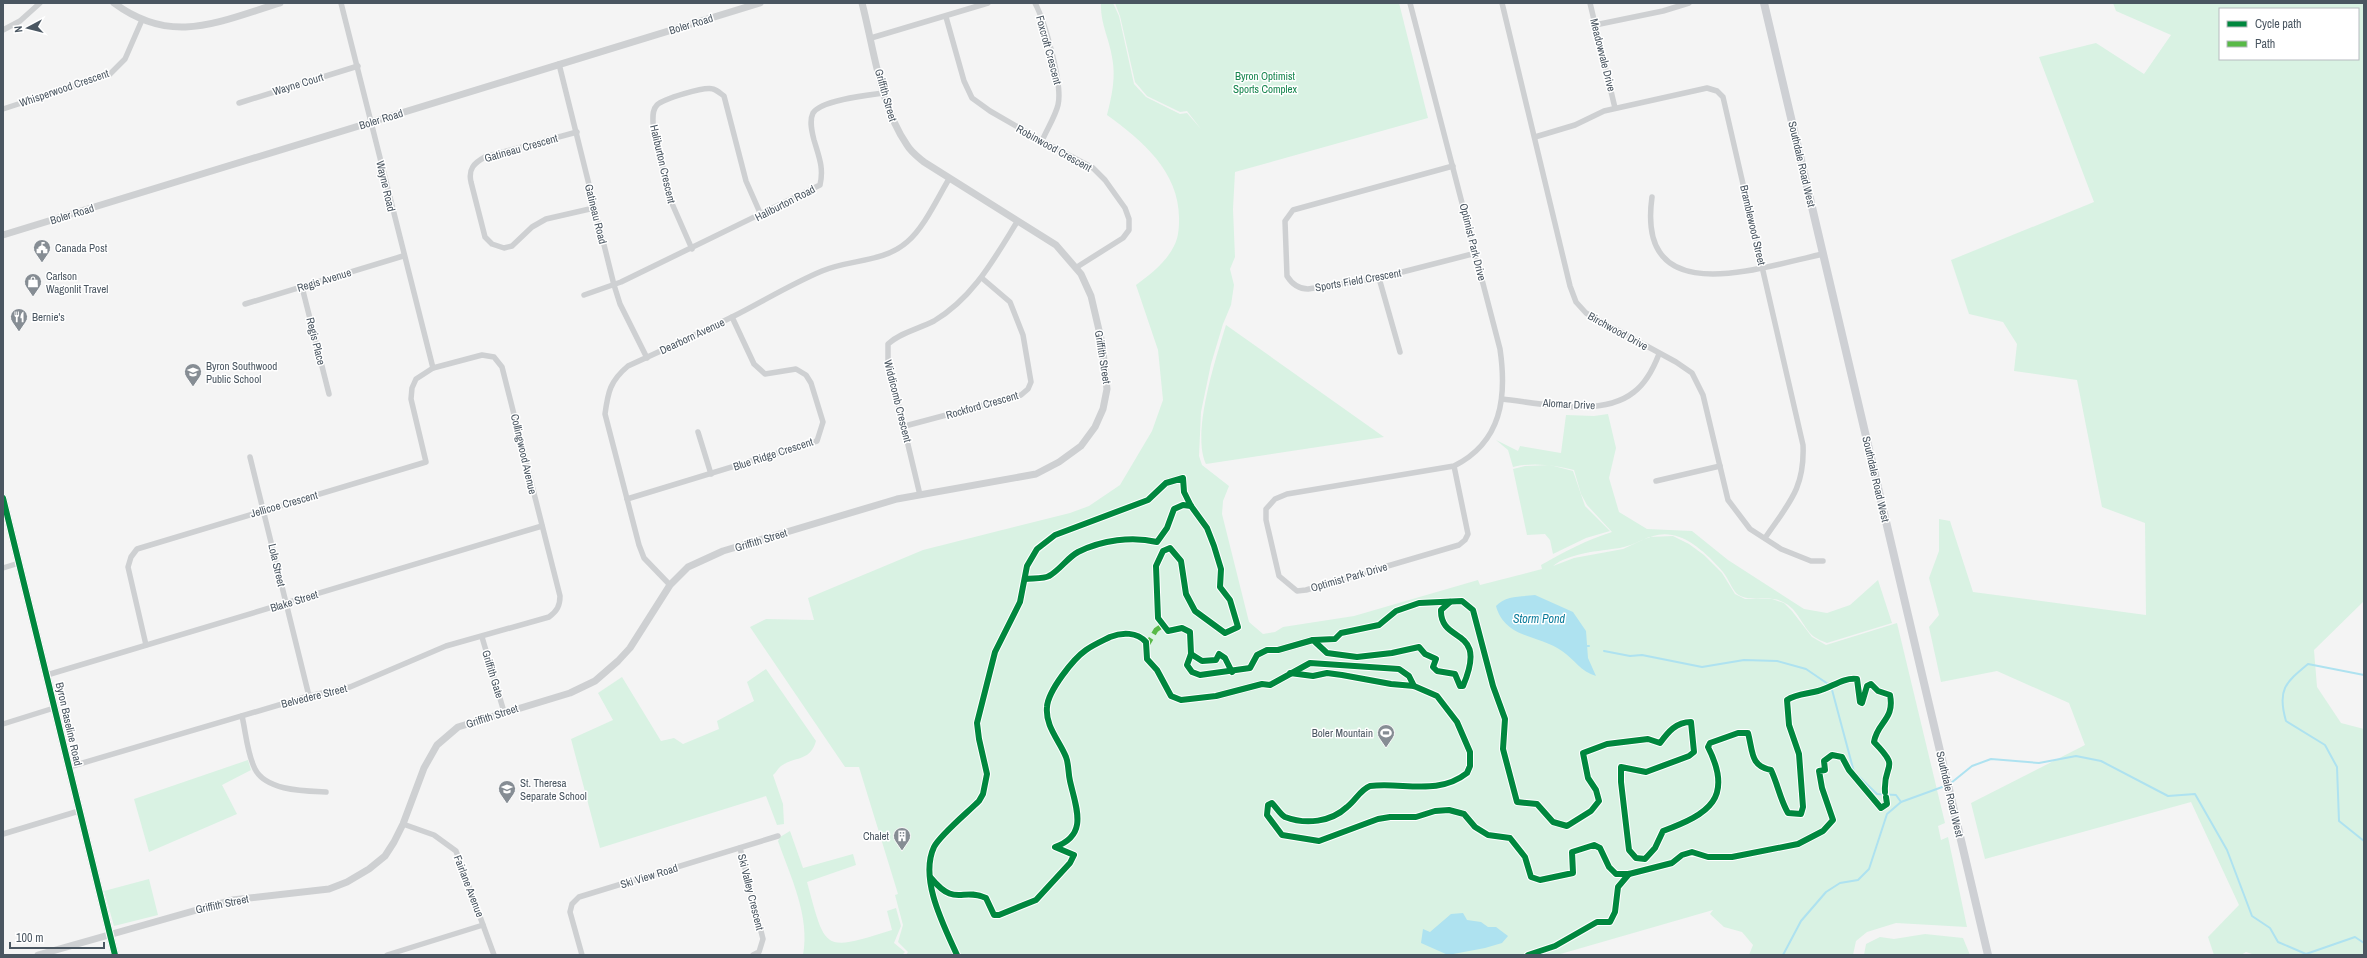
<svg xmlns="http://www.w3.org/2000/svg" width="2367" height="958" viewBox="0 0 2367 958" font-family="'Archivo Narrow',sans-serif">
	<rect width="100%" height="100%" fill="#f4f4f4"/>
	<g fill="#d9f2e3" fill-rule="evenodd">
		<path d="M1101 3H1113L1119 16 1134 84 1146 97 1180 114 1187 113 1201 129 1187 111 1180 112 1147 96 1135 82 1120 16 1115 3H1399L1428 118 1235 172 1233 209 1235 257 1230 269 1234 285 1231 305 1223 324 1211 364 1201 412 1199 456 1202 465 1229 486 1223 501 1222 514 1249 622 1263 634 1275 632 1283 627 1354 616 1478 580 1480 585 1542 569 1541 565C1564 552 1586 540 1612 532L1587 505 1581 494 1574 470C1553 465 1534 462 1513 467L1508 450 1496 440 1518 451 1520 446 1561 453 1566 415 1594 416 1608 414 1616 448 1609 478 1619 512 1647 529 1692 531 1728 560 1804 609 1827 613 1850 605 1878 580 1892 623 1827 643C1822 641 1817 639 1813 636 1802 626 1798 609 1783 602 1769 594 1749 604 1736 593 1731 587 1728 578 1723 572 1711 558 1691 538 1672 535 1652 531 1638 545 1620 548 1599 551 1569 553 1553 566L1574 558 1623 549 1649 537 1673 536 1689 544 1704 555 1722 573 1735 594 1745 599H1772L1784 603 1792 611 1812 637 1826 645 1897 623 1945 823 1938 826 1941 840 1948 837 1967 927 1896 923 1867 932 1856 941 1853 955H1749L1753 945 1742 932 1724 927 1710 914 1713 910 1557 955H906L908 952 898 942 903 925 895 895 898 894 859 767H845L750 627 766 619 814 620 808 598 923 550 1070 513 1089 506 1120 485 1152 431 1163 400 1158 350 1136 285C1150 275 1167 261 1174 246 1178 239 1179 229 1179 222 1181 173 1143 141 1107 115 1112 95 1116 77 1112 57 1109 38 1100 23 1101 3Z"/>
		<path d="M2113 3H2364V601L2314 650 2317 687 2341 723 2364 729V955H2255L2246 952 2241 955H2214L2208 937 2239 905 2191 802 1985 859 1971 803 2085 745 2069 703 1997 671 1941 682 1929 627 1939 615 1929 578 1939 551V519L1950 521 1973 592 2146 615 2145 523 2102 507 2077 380 2014 371 2017 344 2003 322 1969 314 1951 260 2094 202 2039 57 2096 43 2144 74 2171 35 2116 11ZM2220 9H2358V59H2220Z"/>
		<path d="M1226 325 1384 437 1206 464C1191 433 1216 358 1226 325Z"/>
		<polygon points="1550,465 1573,471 1585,506 1610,531 1586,538 1553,554 1550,540 1545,534 1527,535 1513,469 1525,466"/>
		<path d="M766 669 816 741C810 762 795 756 781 766 778 768 776 773 773 775L783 804 784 824 777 825 766 796 600 848 571 739 613 720 598 693 622 677 661 741 674 738 683 744 719 729 717 721 754 701 747 682Z"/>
		<polygon points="248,760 251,770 222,785 237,814 149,852 134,799"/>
		<path d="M790 831 803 868 853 854 856 865 807 882C826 951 822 952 892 930L887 911 896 908 901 926 894 943 905 952 902 955H803C810 916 791 878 778 841L780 837Z"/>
		<polygon points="149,879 158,915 114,926 104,891"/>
		<polygon points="1925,934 1963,938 1970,955 1864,955 1866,944 1880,937 1894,939"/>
	</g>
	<g fill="#aee2f0">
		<path d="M1535 595 1573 612 1586 631 1588 658 1596 676C1581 672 1574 659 1562 651 1540 635 1505 639 1496 606 1506 595 1521 597 1535 595Z"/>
		<polygon points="1463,913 1467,920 1481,922 1488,927 1496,927 1508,936 1502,943 1485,948 1448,955 1421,943 1423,929 1430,932 1451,914"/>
	</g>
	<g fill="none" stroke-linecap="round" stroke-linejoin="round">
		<g stroke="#aee2f0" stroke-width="2">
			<polyline points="1586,646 1589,646"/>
			<polyline points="1604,651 1630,656 1642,655 1702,667 1744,660 1777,661 1806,669 1831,686 1854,772 1877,794 1896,795 1901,802"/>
			<path d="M2364 675 2308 664C2285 683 2277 690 2286 721L2325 745 2337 767 2339 821 2364 841"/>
			<polyline points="1951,783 1972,766 1991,759 2039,763 2076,756 2101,761 2168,796 2195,794 2227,850 2252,916 2270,928 2278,942 2306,954 2355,937 2364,943"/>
			<polyline points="1783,955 1801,921 1826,892 1840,883 1858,880 1869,869 1887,814 1901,802 1945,786"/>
		</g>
		<g stroke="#ced0d2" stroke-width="5.5">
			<polyline points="341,3 433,368"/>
			<path d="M1035 3C1045 22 1063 85 1058 105 1055 117 1047 129 1042 141"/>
			<path d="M1410 3 1500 349C1507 397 1502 442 1454 466L1287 494 1275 499 1266 509V520L1279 576 1297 591 1306 590 1459 545 1465 540 1468 534 1454 466"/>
			<polyline points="1502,3 1570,286 1576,302 1586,313 1676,362 1692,373 1703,395 1728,500 1750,529 1781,549 1811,561 1823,561"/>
			<polyline points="1590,3 1615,108"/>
			<polyline points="946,17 964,81 972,98 990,111 1042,141 1093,168 1105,180 1125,208 1129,219 1129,230 1123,238 1077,267"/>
			<polyline points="1595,25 1663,11 1689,3"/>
			<polyline points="3,30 20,21 40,3"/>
			<polyline points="871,38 988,3"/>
			<polyline points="559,64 614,285 620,304 647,358"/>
			<polyline points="239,103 358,66"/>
			<polyline points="3,109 110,74 125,59 142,20"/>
			<path d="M577 132 485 157C474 163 468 169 471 182L485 237 492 244 504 248 512 246 532 227 546 219 594 208"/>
			<path d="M1535 137 1575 125 1604 111 1707 88 1717 91 1723 97 1803 445C1805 489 1788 504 1765 538"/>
			<path d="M1453 166 1293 210 1285 221 1287 276C1292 284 1298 289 1308 289L1379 278 1476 253"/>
			<path d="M1652 197C1636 312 1758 268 1823 254"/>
			<path d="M692 249 670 199 653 123C653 117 652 110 657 105 663 99 705 86 713 89 717 90 721 94 724 96L746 181 761 215"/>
			<polyline points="1379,278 1400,352"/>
			<polyline points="302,287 329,394"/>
			<path d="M584 295 621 282 820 185C824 168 819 157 814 140 812 132 809 121 813 113 821 100 869 95 884 93"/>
			<polyline points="245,304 403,256"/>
			<path d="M1502 399C1540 403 1602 418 1634 392 1646 383 1654 367 1659 354"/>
			<polyline points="905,426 1021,395 1028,389 1031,382 1023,335 1010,302 983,279"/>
			<polyline points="698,432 711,474"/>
			<polyline points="250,457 309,696"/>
			<polyline points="1656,481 1720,466"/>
			<path d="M920 495 888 361V344C901 332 919 329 934 321 973 298 994 259 1017 222"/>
			<polyline points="627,499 817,441 823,422 811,383 806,375 796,369 765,374 754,364 732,317"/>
			<polyline points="3,568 19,563"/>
			<path d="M670 585 644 558 639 545 605 414C608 392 610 381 628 366 663 350 698 334 732 317 762 302 791 284 822 271 850 259 883 263 907 242 924 228 938 197 949 179"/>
			<polyline points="482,637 504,712"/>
			<polyline points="47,675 542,526"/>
			<path d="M242 716C246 733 247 753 255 769 266 791 305 791 326 792"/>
			<polyline points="3,724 54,708"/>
			<path d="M69 767 309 696 350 687 446 646 549 617C557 611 560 606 560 596L502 367 494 357 482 355 433 368 416 379 412 388 411 399 426 462 137 549 131 557 128 567 146 645"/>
			<polyline points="403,824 434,835 456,851 494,955"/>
			<polyline points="3,834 79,811"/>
			<polyline points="740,848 763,939 759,952 753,955"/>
			<polyline points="387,955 483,925"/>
			<polyline points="582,955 570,912 572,904 579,897 778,836"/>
		</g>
		<g stroke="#ced0d2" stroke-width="7">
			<path d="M114 3C172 46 218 22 280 3"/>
			<polyline points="3,235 760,3"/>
			<path d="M38 955 232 900 329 889 347 882 369 869 385 856 394 842 403 824 424 768 437 745 458 727 570 693 595 681 618 661 630 648 670 585 688 567 723 551 897 499 1036 474 1059 462 1081 446 1095 427 1103 409 1107 389 1102 343 1091 296 1081 274 1056 245 924 162C918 157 911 152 907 145 880 106 874 49 862 3"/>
		</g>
		<g stroke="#ced0d4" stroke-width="8">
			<polyline points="1764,3 1988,955"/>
			<polyline points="3,498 115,955"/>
		</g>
		<polyline stroke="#58b947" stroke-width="5" stroke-dasharray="10 5" stroke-linecap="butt" points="1146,647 1156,630 1163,625"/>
		<defs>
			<g id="cycleway">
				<polyline points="3,498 115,955"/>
				<path d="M1025 579C1032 578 1044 579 1049 576 1060 570 1067 558 1078 552 1102 540 1132 536 1157 542L1167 528 1174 509 1183 505 1191 506"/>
				<path d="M1313 640 1335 639 1341 633 1379 625 1396 611 1419 603 1462 601 1473 610 1493 686 1505 719 1503 749 1517 802 1537 804 1553 822 1567 826 1591 811 1599 801 1596 790 1588 778 1583 753 1607 744 1648 739 1660 743C1668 732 1676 722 1691 722L1694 752 1689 756 1646 772 1621 767V782L1629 850 1636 858 1645 859 1655 848 1663 831C1709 814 1734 798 1708 747L1710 743 1738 733H1748C1753 751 1750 766 1771 770 1778 785 1780 799 1788 813L1801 814 1803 807 1799 754 1789 725 1787 700C1796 694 1807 694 1818 691 1831 688 1843 677 1857 679L1860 702 1862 703 1867 686 1871 684 1878 691 1890 695C1895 720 1877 722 1874 742 1902 771 1883 761 1885 792"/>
				<polyline points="1191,654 1202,661 1216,660 1219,654 1225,658 1232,672"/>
				<path d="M1290 673 1313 676 1327 673 1342 675 1391 684 1414 686 1437 696 1457 722 1470 752V766L1467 773C1438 796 1403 782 1370 786 1360 790 1356 800 1347 807 1331 822 1306 825 1285 817 1281 815 1276 807 1272 803L1268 805 1267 815 1282 835 1319 841 1378 819 1390 817H1416L1435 811 1449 810 1464 814 1475 827 1488 835 1510 838 1525 857 1531 877 1540 880 1573 873 1572 852 1594 845 1600 848 1609 867 1616 874H1629L1672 863 1682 855 1692 852 1708 857H1732L1798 844 1823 831 1833 820 1822 788 1819 771 1825 770 1824 761 1832 755 1842 757 1849 770 1881 808 1887 804 1886 797"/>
				<path d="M931 878C956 908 961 887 986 898L994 915H999L1036 900 1070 863 1074 855 1055 847C1089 835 1076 808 1070 781 1068 773 1069 765 1066 757 1059 740 1045 726 1047 707 1048 691 1073 659 1086 650 1093 645 1102 641 1110 637 1122 632 1137 632 1146 642L1147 659 1157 670 1171 696 1181 700 1216 696 1262 684 1270 685 1310 663 1399 669 1409 676 1414 686"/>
				<path d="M957 955C944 926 919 879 934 847 940 835 968 812 979 801L983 794 987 774 979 739 977 723 995 652 1020 602 1027 566 1037 549 1055 535 1148 500 1166 483 1183 478 1184 492 1191 506 1207 528 1214 546 1221 569 1220 587 1230 600 1238 627 1225 633 1195 611 1186 594 1181 561 1170 548 1163 551 1156 566 1158 618 1168 631 1182 628 1190 632 1191 654 1187 665 1192 672 1200 675 1250 668 1257 655 1267 650H1278L1313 640 1327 653 1357 657 1392 653 1419 647 1425 654 1436 659 1433 667 1437 671 1455 674 1460 686H1463C1489 625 1440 645 1441 610L1450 602"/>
				<polyline points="1528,955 1555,946 1597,922 1610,922 1615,912 1618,887 1629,874"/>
			</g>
		</defs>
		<use href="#cycleway" stroke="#fff" stroke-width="8"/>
		<use href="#cycleway" stroke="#00873e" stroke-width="6"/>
	</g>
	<defs>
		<symbol id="civic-pin" viewBox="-11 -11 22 30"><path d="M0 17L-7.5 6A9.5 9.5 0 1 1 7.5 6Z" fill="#868d94" stroke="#fff"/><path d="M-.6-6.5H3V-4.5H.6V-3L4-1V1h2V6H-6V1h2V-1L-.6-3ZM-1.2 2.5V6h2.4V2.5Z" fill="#fff"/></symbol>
		<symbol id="shop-pin" viewBox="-11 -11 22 30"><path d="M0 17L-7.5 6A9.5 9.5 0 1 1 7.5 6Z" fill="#868d94" stroke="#fff"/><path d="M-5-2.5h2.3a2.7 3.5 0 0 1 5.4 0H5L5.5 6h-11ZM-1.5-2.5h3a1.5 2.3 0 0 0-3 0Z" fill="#fff"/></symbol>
		<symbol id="restaurant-pin" viewBox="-11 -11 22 30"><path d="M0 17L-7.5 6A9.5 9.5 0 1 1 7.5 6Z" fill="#868d94" stroke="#fff"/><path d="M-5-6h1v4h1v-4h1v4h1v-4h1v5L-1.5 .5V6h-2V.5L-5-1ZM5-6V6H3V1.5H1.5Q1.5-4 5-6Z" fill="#fff"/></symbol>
		<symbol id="school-pin" viewBox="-11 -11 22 30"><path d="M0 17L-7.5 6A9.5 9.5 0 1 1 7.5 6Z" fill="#868d94" stroke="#fff"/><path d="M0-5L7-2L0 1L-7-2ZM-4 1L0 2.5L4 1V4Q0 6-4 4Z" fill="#fff"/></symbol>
		<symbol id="stadium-pin" viewBox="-11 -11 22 30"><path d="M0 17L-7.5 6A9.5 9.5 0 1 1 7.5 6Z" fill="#868d94" stroke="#fff"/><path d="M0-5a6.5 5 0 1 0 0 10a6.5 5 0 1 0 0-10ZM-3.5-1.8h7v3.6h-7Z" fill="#fff"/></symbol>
		<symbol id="building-pin" viewBox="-11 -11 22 30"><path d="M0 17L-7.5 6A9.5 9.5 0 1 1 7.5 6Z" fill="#868d94" stroke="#fff"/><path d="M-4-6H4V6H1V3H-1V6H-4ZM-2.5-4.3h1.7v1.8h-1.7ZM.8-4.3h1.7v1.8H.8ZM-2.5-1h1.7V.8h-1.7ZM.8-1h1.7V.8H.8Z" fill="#fff"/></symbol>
	</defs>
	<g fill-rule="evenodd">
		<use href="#civic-pin" x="32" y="238" width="20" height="27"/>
		<use href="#shop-pin" x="23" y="272" width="20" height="27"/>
		<use href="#restaurant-pin" x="9" y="307" width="20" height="27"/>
		<use href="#school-pin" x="183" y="362" width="20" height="27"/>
		<use href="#stadium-pin" x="1376" y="723" width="20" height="27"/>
		<use href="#school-pin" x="497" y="779" width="20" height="27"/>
		<use href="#building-pin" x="892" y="826" width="20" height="27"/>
	</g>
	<g text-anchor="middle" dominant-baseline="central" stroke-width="3" stroke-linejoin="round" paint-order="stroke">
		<g font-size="11" fill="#4a5661" stroke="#fff">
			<text transform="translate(691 24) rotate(-17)">Boler Road</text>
			<text transform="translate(1049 50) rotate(75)">Foxcroft Crescent</text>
			<text transform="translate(1603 55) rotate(76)">Meadowvale Drive</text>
			<text transform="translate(298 84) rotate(-17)">Wayne Court</text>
			<text transform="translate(64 88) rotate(-19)">Whisperwood Crescent</text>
			<text transform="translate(886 95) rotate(74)">Griffith Street</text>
			<text transform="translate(381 119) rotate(-17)">Boler Road</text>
			<text transform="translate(521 148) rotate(-16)">Gatineau Crescent</text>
			<text transform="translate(1054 148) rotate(29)">Robinwood Crescent</text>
			<text transform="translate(663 164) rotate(77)">Haliburton Crescent</text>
			<text transform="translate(1802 164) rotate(77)">Southdale Road West</text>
			<text transform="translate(386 186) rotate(77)">Wayne Road</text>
			<text transform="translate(785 203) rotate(-27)">Haliburton Road</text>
			<text transform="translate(72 214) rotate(-17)">Boler Road</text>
			<text transform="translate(596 214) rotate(76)">Gatineau Road</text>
			<text transform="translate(1753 225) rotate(77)">Bramblewood Street</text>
			<text transform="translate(1473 242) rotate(76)">Optimist Park Drive</text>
			<text transform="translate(324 280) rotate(-17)">Regis Avenue</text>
			<text transform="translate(1358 280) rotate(-10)">Sports Field Crescent</text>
			<text transform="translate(1618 331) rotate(29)">Birchwood Drive</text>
			<text transform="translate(692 336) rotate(-25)">Dearborn Avenue</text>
			<text transform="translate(316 341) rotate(76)">Regis Place</text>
			<text transform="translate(1103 357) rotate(81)">Griffith Street</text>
			<text transform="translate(898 401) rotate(76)">Widdicomb Crescent</text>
			<text transform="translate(1569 404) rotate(3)">Alomar Drive</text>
			<text transform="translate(982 405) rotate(-16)">Rockford Crescent</text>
			<text transform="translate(524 454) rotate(77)">Collingwood Avenue</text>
			<text transform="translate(773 454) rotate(-18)">Blue Ridge Crescent</text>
			<text transform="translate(1876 479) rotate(77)">Southdale Road West</text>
			<text transform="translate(284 504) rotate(-16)">Jellicoe Crescent</text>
			<text transform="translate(761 540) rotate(-17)">Griffith Street</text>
			<text transform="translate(277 565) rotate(77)">Lola Street</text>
			<text transform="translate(1349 577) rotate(-16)">Optimist Park Drive</text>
			<text transform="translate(294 601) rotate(-17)">Blake Street</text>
			<text transform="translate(493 674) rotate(73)">Griffith Gate</text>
			<text transform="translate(314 696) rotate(-14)">Belvedere Street</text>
			<text transform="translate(492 716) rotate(-18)">Griffith Street</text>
			<text transform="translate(69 724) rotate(77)">Byron Baseline Road</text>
			<text transform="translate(1950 794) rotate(77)">Southdale Road West</text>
			<text transform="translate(649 876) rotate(-17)">Ski View Road</text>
			<text transform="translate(469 886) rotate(69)">Fairlane Avenue</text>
			<text transform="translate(751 892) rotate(76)">Ski Valley Crescent</text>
			<text transform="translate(222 904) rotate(-12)">Griffith Street</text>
		</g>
		<g font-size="11" fill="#17864f" stroke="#fff">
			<text x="1265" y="76">Byron Optimist<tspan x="1265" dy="13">Sports Complex</tspan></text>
		</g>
		<g font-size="11" fill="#4a5661" stroke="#fff" text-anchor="start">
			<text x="55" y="248">Canada Post</text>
			<text x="46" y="276">Carlson<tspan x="46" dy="13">Wagonlit Travel</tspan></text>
			<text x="32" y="317">Bernie's</text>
			<text x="206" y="366">Byron Southwood<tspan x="206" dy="13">Public School</tspan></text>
			<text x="1373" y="733" text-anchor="end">Boler Mountain</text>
			<text x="520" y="783">St. Theresa<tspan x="520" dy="13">Separate School</tspan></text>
			<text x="889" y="836" text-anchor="end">Chalet</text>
		</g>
		<g font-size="12" font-style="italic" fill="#0c7c9b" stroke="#fff">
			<text x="1539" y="619">Storm Pond</text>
		</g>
	</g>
	<rect width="2367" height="958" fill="none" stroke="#4a5661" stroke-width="8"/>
	<rect x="2219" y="8" width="140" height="52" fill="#ffffff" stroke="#b7bbc0"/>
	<rect x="2227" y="21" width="20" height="6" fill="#00873e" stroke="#b7bbc0"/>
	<text x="2255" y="28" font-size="12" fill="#4a5661">Cycle path</text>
	<rect x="2227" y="41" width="20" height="6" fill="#58b947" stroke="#b7bbc0"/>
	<text x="2255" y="48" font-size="12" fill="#4a5661">Path</text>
	<g transform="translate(28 28) rotate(263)" stroke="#ffffff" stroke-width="3" paint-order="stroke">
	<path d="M0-3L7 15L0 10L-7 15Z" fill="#4a5661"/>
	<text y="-6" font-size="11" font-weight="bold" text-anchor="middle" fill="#4a5661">N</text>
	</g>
	<path d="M10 942v6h94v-6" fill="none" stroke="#4a5661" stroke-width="2"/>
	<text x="16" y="942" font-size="12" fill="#4a5661" stroke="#ffffff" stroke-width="3" paint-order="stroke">100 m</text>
</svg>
